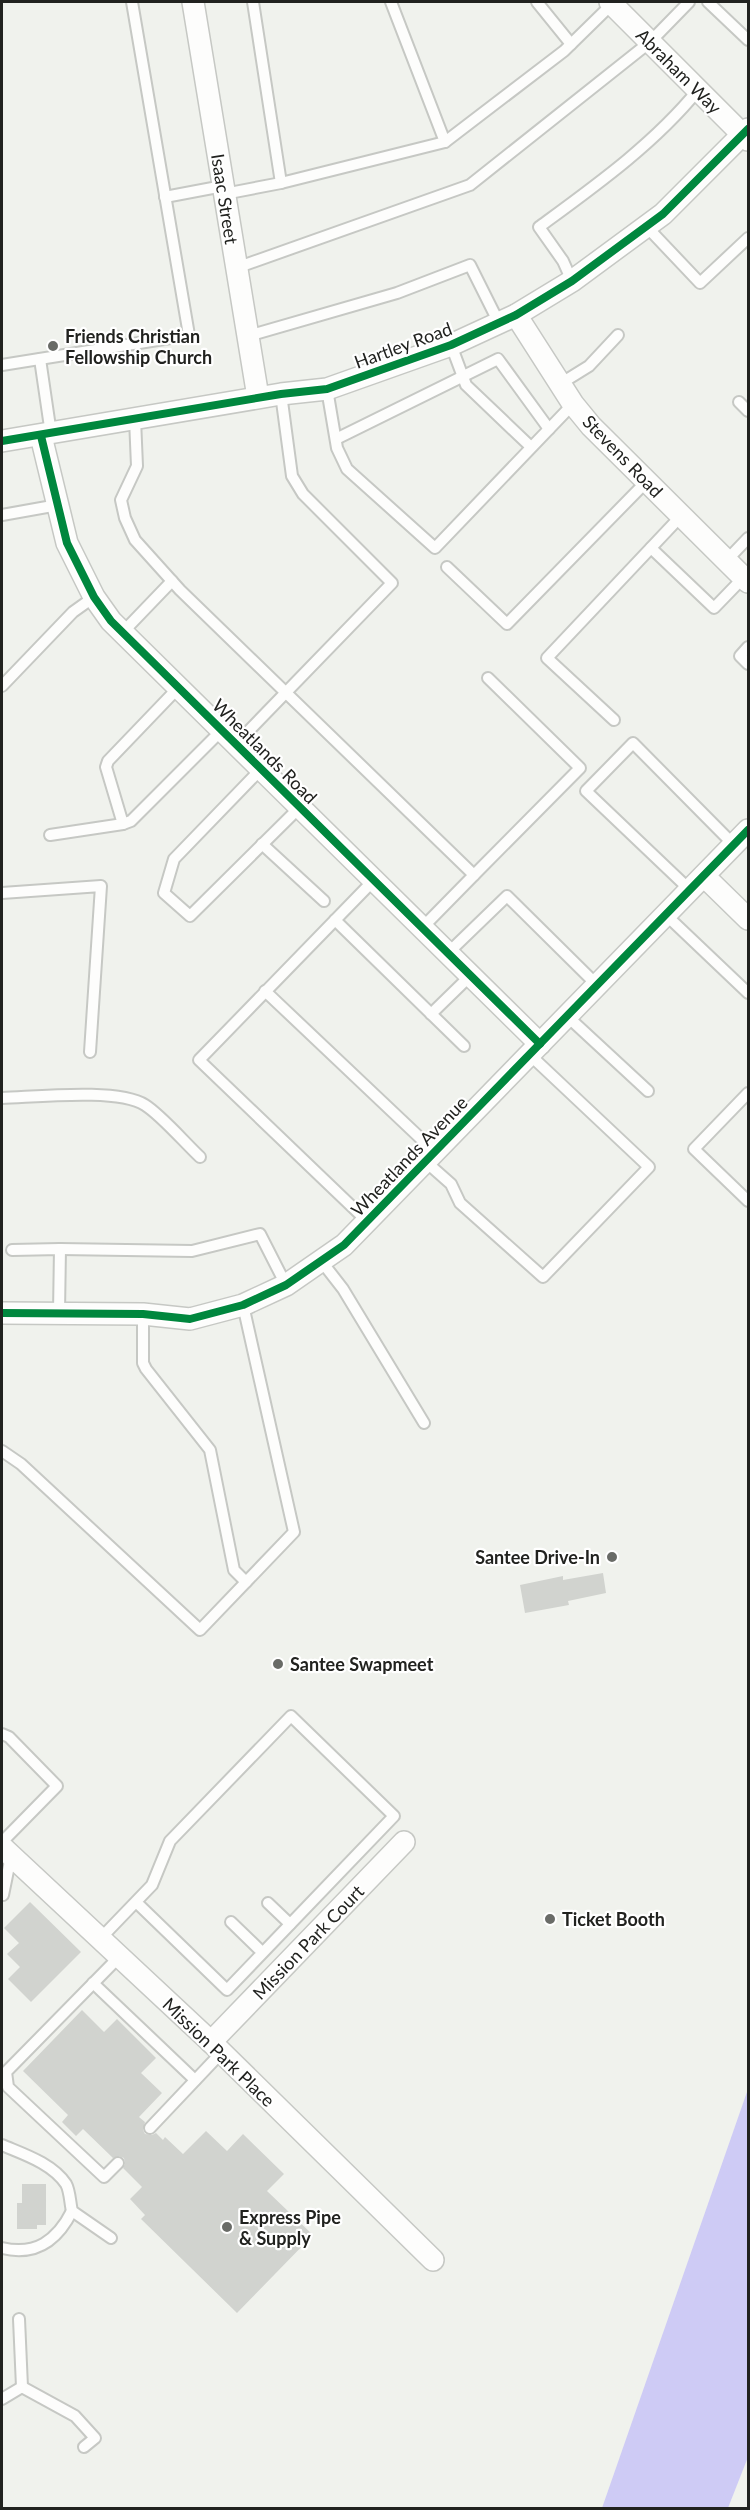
<svg xmlns="http://www.w3.org/2000/svg" width="750" height="2510" viewBox="0 0 750 2510" font-family="Lato,sans-serif">
	<rect width="100%" height="100%" fill="#f0f2ed"/>
	<polygon fill="#cecbf5" points="748,2089 748,2457 728,2508 602,2508"/>
	<g fill="#d1d3cf">
		<polygon points="603,1573 606,1593 568,1601 569,1605 525,1613 520,1585 563,1576 563,1580"/>
		<polygon points="30,1902 81,1952 31,2002 8,1979 20,1967 7,1954 19,1943 4,1928"/>
		<polygon points="82,2010 104,2032 117,2019 156,2058 141,2073 162,2093 139,2117 145,2122 143,2130 145,2134 152,2135 156,2133 163,2140 165,2137 183,2154 206,2131 227,2151 243,2134 284,2174 267,2191 313,2235 237,2313 141,2219 145,2215 130,2199 142,2187 123,2168 125,2164 124,2158 119,2156 113,2158 83,2129 76,2136 62,2122 68,2115 23,2071"/>
		<polygon points="22,2184 46,2184 46,2225 37,2225 37,2229 17,2229 17,2203 22,2203"/>
	</g>
	<g fill="none" stroke-linecap="round" stroke-linejoin="round">
		<defs>
			<g id="service">
				<polyline points="253,2 281,183 445,142"/>
				<polyline points="391,2 445,142 564,51 612,4"/>
				<polyline points="537,2 571,44"/>
				<polyline points="708,2 748,40"/>
				<polyline points="224,194 281,183"/>
				<polyline points="165,197 223,186"/>
				<polyline points="646,226 700,283 748,238"/>
				<polyline points="236,268 470,185 650,42 689,2"/>
				<path d="M572 281 563 261 539 227C595 186 654 144 698 90"/>
				<polyline points="248,336 397,293 470,265 499,323"/>
				<polyline points="451,345 466,385 531,447"/>
				<polyline points="40,359 51,434"/>
				<polyline points="2,365 189,335 132,2"/>
				<polyline points="560,384 589,366 618,335"/>
				<polyline points="327,389 337,448 347,469 435,548 573,404"/>
				<polyline points="739,402 748,411"/>
				<polyline points="135,419 137,466 121,500 125,518 135,540 180,590 474,875 422,928"/>
				<polyline points="336,439 498,359 549,429"/>
				<polyline points="2,515 58,505"/>
				<polyline points="651,548 714,608 744,577"/>
				<polyline points="727,560 748,538"/>
				<polyline points="447,567 507,624 647,481"/>
				<polyline points="123,632 172,581"/>
				<polyline points="748,647 740,656 748,664"/>
				<polyline points="2,686 73,612 94,597"/>
				<polyline points="179,687 108,761 106,767 123,824 131,821 222,730"/>
				<polyline points="614,720 547,658 681,516"/>
				<polyline points="236,744 392,583 303,494 292,476 281,394"/>
				<polyline points="261,769 174,859 164,893 190,916 300,807"/>
				<polyline points="50,835 123,824"/>
				<polyline points="262,844 324,901"/>
				<polyline points="474,875 580,768 488,678"/>
				<polyline points="690,890 586,791 633,743 734,845"/>
				<polyline points="2,893 101,886 90,1052"/>
				<polyline points="666,915 748,993"/>
				<polyline points="335,920 464,1046"/>
				<polyline points="448,953 507,896 597,985"/>
				<polyline points="265,991 435,1152"/>
				<polyline points="431,1014 471,975"/>
				<polyline points="567,1016 648,1091"/>
				<polyline points="748,1093 694,1149 748,1201"/>
				<path d="M2 1098C36 1097 118 1088 145 1105 161 1115 185 1143 200 1157"/>
				<polyline points="425,1161 451,1184 460,1203 543,1277 649,1167 529,1054"/>
				<polyline points="367,1221 199,1060 374,880"/>
				<polyline points="60,1249 192,1251 260,1234 286,1285"/>
				<polyline points="12,1250 60,1249 59,1312"/>
				<polyline points="322,1262 343,1289 424,1423"/>
				<polyline points="143,1314 143,1363 146,1369 210,1450 234,1570 246,1582"/>
				<polyline points="2,1451 21,1464 200,1630 294,1532 243,1305"/>
				<polyline points="2,1734 9,1737 57,1786 2,1842"/>
				<polyline points="3,1895 11,1856"/>
				<polyline points="268,1903 290,1924"/>
				<polyline points="231,1922 262,1952"/>
				<polyline points="100,1939 152,1885 170,1841 291,1716 394,1816 227,1990 136,1902"/>
				<polyline points="93,1983 195,2080"/>
				<polyline points="150,2128 221,2053"/>
				<path d="M2 2145C23 2154 52 2163 66 2184 70 2191 70 2203 72 2211L111 2238"/>
				<polyline points="118,2163 104,2177 8,2087 6,2072 119,1957"/>
				<path d="M2 2248C35 2256 57 2241 72 2211"/>
				<polyline points="19,2319 22,2387"/>
				<polyline points="2,2399 22,2387 75,2416 95,2438 84,2447"/>
			</g>
			<g id="minor">
				<polyline points="193,2 258,397"/>
				<polyline points="610,2 748,140"/>
				<polyline points="516,315 573,404 591,426 748,582"/>
				<polyline points="41,436 67,543 94,597 111,621 540,1044"/>
				<polyline points="2,441 281,394 327,389 451,345 516,315 572,281 663,214 748,129"/>
				<polyline points="704,876 748,919"/>
				<polyline points="2,1313 143,1314 190,1319 243,1305 286,1285 344,1245 748,830"/>
				<polyline points="2,1847 211,2042 433,2260"/>
				<polyline points="211,2042 404,1842"/>
			</g>
		</defs>
		<use href="#service" stroke="#c6c8c4" stroke-width="14"/>
		<use href="#minor" stroke="#c6c8c4" stroke-width="24"/>
		<use href="#service" stroke="#fdfdfc" stroke-width="10"/>
		<use href="#minor" stroke="#fdfdfc" stroke-width="21"/>
		<defs>
			<g id="cycleway">
				<polyline points="41,436 67,543 94,597 111,621 540,1044"/>
				<polyline points="2,441 281,394 327,389 451,345 516,315 572,281 663,214 748,129"/>
				<polyline points="2,1313 143,1314 190,1319 243,1305 286,1285 344,1245 748,830"/>
			</g>
		</defs>
		<use href="#cycleway" stroke="#fff" stroke-width="11"/>
		<use href="#cycleway" stroke="#00873e" stroke-width="8"/>
	</g>
	<g fill="#696b67" stroke="#fff" stroke-width="2">
		<circle cx="53" cy="346" r="6"/>
		<circle cx="612" cy="1557" r="6"/>
		<circle cx="278" cy="1664" r="6"/>
		<circle cx="550" cy="1919" r="6"/>
		<circle cx="227" cy="2227" r="6"/>
	</g>
	<g text-anchor="middle" dominant-baseline="central" stroke-width="4.5" stroke-linejoin="round" paint-order="stroke">
		<g font-size="18" fill="#21221f" stroke="#fff">
			<text transform="translate(679 71) rotate(45)">Abraham Way</text>
			<text transform="translate(225 199) rotate(81)">Isaac Street</text>
			<text transform="translate(403 345) rotate(-20)">Hartley Road</text>
			<text transform="translate(623 456) rotate(46)">Stevens Road</text>
			<text transform="translate(265 751) rotate(45)">Wheatlands Road</text>
			<text transform="translate(409 1156) rotate(-46)">Wheatlands Avenue</text>
			<text transform="translate(308 1942) rotate(-46)">Mission Park Court</text>
			<text transform="translate(219 2052) rotate(44)">Mission Park Place</text>
		</g>
		<g font-size="18" font-weight="bold" fill="#21221f" stroke="#fff" text-anchor="start">
			<text x="65" y="336">Friends Christian<tspan x="65" dy="21">Fellowship Church</tspan></text>
			<text x="600" y="1557" text-anchor="end">Santee Drive-In</text>
			<text x="290" y="1664">Santee Swapmeet</text>
			<text x="562" y="1919">Ticket Booth</text>
			<text x="239" y="2217">Express Pipe<tspan x="239" dy="21">&amp; Supply</tspan></text>
		</g>
	</g>
	<rect width="750" height="2510" fill="none" stroke="#21221f" stroke-width="6"/>
</svg>
